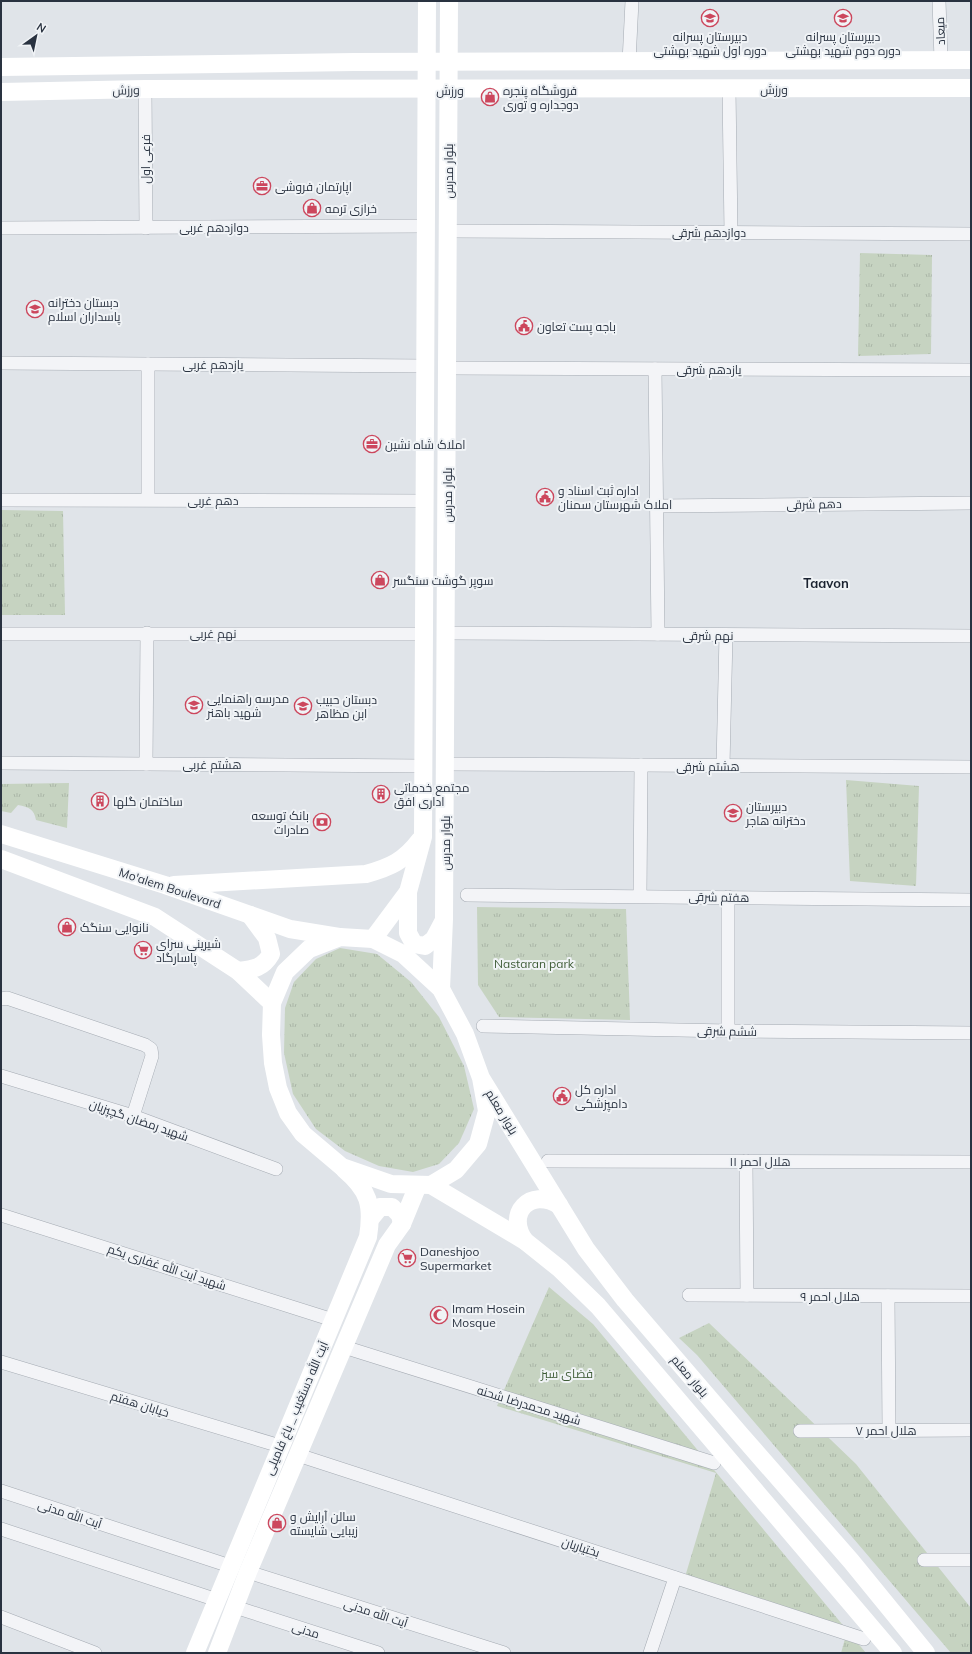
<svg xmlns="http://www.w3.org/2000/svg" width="972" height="1654" viewBox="0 0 972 1654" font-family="Mulish,Cairo,sans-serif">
	<defs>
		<pattern id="grass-tufts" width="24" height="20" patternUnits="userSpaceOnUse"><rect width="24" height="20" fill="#c6d3c1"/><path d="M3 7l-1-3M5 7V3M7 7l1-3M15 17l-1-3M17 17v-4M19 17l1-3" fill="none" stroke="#aab6a7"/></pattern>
	</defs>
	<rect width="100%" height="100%" fill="#e0e4e9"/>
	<g fill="url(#grass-tufts)">
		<polygon points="860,253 932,255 931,354 858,356"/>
		<polygon points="1,510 63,511 65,615 1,615"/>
		<polygon points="846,780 919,786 916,886 850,881"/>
		<path d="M69 783 67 828 36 820C34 809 29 807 18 805L11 813 1 811V784Z"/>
		<polygon points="477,907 626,909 630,1020 499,1017 478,985"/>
		<polygon points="340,948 377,954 411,982 439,1017 464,1066 474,1109 459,1143 439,1164 413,1172 379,1166 345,1151 316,1129 293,1094 284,1053 285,1008 294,982 316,959"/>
		<polygon points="549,1287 593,1324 866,1653 841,1653 846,1635 682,1587 716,1473 497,1406"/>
		<polygon points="709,1323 856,1464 971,1608 971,1653 951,1653 697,1355 679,1338"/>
	</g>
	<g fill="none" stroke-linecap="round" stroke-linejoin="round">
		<defs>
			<g id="street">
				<polyline points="939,1 941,60"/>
				<polyline points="629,62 632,1"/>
				<polyline points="145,89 146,228"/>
				<polyline points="729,89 731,233"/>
				<polyline points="1,228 426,226"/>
				<polyline points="448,231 971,234"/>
				<polyline points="1,363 426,366"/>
				<polyline points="148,364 148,499"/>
				<polyline points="447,368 971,370"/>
				<polyline points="655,369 658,634"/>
				<polyline points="1,500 425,501"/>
				<polyline points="657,506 971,503"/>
				<polyline points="446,633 971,636"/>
				<polyline points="1,634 424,634"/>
				<polyline points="1,763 423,766"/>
				<polyline points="146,764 147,633"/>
				<polyline points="445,764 971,767"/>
				<polyline points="723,766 726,635"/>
				<polyline points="467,895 971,900"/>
				<polyline points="640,896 641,765"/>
				<polyline points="1,999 7,998 145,1045 151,1049 152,1056 133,1116"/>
				<polyline points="483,1026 728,1031 971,1033"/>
				<polyline points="728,1031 728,897"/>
				<polyline points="1,1076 133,1116 276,1169"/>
				<polyline points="548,1161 971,1162"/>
				<polyline points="746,1161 747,1295"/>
				<polyline points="1,1215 333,1320"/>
				<polyline points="689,1295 971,1296"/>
				<polyline points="888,1296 889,1430"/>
				<polyline points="344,1347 714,1463"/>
				<polyline points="1,1362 280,1446"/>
				<polyline points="800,1431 971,1430"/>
				<polyline points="298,1455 864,1639"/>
				<polyline points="1,1491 230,1566"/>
				<polyline points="1,1529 217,1600"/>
				<polyline points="924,1560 971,1560"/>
				<polyline points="248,1572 504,1653"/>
				<polyline points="235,1607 378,1653"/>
				<polyline points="1,1617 95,1653"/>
				<polyline points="650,1653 675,1578"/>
			</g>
		</defs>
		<use href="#street" stroke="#a5abb3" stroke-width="14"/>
		<use href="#street" stroke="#f3f4f7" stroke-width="13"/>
		<g stroke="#fff" stroke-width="18">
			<polyline points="1,67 354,62 971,60"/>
			<polyline points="1,92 145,89 971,88"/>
			<polyline points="1,834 165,885 290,929 339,937"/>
			<polyline points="1,859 155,917 238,971 272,1003"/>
			<path d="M174 885 366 874C391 867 404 861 420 840"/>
			<polyline points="408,892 408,933 414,944 425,946 434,939 443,922"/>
			<polyline points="373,939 408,892 423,837 427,1"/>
			<path d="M238 971C254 969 263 968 271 954L267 938 250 915"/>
			<polyline points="441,989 444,919 449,1"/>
			<polyline points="481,1078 487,1111 478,1144 456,1170 431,1185 391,1184 342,1167 303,1134 288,1113 278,1088 273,1063 271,1035 272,1003 285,972 309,949 340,937 373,939 403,954 441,989 465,1034 481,1078 586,1249 625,1300 740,1434 851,1561 926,1653"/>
			<polyline points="431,1185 525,1241 560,1269 598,1306 893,1653"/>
			<polyline points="371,1218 380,1207 392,1207 400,1215 402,1224"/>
			<path d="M525 1241C505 1214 530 1187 559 1205"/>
			<path d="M195 1653 368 1237C373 1205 369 1190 344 1169"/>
			<polyline points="217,1653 248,1572 387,1245 402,1224 418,1185"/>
		</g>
	</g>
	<defs>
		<symbol id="school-ring" viewBox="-11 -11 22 22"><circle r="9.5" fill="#f0f3f6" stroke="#cc475d" stroke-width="1.5"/><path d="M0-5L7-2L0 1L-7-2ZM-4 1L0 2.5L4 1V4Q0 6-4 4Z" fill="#cc475d"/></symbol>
		<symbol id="shop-ring" viewBox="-11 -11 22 22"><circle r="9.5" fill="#f0f3f6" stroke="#cc475d" stroke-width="1.5"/><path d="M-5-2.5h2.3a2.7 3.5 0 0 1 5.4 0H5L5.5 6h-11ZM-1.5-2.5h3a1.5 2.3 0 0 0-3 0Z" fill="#cc475d"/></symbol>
		<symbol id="office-ring" viewBox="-11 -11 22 22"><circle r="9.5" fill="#f0f3f6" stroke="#cc475d" stroke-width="1.5"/><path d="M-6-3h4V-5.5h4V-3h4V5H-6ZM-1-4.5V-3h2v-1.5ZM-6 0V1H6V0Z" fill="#cc475d"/></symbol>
		<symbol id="civic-ring" viewBox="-11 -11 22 22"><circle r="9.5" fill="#f0f3f6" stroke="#cc475d" stroke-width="1.5"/><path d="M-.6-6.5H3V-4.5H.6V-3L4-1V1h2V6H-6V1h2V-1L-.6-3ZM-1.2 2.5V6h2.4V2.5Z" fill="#cc475d"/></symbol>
		<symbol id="building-ring" viewBox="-11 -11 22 22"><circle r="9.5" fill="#f0f3f6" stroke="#cc475d" stroke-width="1.5"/><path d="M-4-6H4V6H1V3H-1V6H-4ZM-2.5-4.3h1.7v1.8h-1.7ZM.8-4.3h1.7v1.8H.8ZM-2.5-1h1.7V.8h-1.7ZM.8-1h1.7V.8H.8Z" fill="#cc475d"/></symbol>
		<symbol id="bank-ring" viewBox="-11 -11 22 22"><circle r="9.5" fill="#f0f3f6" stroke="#cc475d" stroke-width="1.5"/><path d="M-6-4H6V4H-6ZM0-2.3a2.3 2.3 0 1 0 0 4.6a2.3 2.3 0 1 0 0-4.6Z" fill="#cc475d"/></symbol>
		<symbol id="supermarket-ring" viewBox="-11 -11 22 22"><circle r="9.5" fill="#f0f3f6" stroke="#cc475d" stroke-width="1.5"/><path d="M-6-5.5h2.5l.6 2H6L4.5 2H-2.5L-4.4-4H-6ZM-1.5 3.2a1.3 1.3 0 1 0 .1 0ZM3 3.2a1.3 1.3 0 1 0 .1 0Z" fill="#cc475d"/></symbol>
		<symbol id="mosque-ring" viewBox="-11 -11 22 22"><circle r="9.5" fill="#f0f3f6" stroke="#cc475d" stroke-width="1.5"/><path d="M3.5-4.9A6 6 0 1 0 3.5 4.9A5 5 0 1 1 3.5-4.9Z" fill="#cc475d"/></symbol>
	</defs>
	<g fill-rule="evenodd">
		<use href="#school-ring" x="700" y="8" width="20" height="20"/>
		<use href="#school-ring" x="833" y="8" width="20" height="20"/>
		<use href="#shop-ring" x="480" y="87" width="20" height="20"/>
		<use href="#office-ring" x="252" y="176" width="20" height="20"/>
		<use href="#shop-ring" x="302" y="198" width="20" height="20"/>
		<use href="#school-ring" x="25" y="299" width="20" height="20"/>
		<use href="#civic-ring" x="514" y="316" width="20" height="20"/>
		<use href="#office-ring" x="362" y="434" width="20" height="20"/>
		<use href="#civic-ring" x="535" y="487" width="20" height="20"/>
		<use href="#shop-ring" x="370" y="570" width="20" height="20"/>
		<use href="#school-ring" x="184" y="695" width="20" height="20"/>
		<use href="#school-ring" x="293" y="696" width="20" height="20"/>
		<use href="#building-ring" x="371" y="784" width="20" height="20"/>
		<use href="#building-ring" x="90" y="791" width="20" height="20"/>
		<use href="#school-ring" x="723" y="803" width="20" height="20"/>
		<use href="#bank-ring" x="312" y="812" width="20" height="20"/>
		<use href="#shop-ring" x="57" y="917" width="20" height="20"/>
		<use href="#supermarket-ring" x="133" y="940" width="20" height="20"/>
		<use href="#civic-ring" x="552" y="1086" width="20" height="20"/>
		<use href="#supermarket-ring" x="397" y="1248" width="20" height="20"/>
		<use href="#mosque-ring" x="429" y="1305" width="20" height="20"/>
		<use href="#shop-ring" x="267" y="1513" width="20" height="20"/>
	</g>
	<g text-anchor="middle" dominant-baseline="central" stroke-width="4" stroke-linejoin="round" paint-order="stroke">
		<g font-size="12" fill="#293240" stroke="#f0f3f6">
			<text transform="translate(940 31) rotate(-92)">میعاد</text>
			<text x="774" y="89">ورزش</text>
			<text transform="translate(126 90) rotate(-1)">ورزش</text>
			<text x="450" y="90">ورزش</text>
			<text transform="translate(145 159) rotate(-90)">فرعی اول</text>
			<text transform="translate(448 171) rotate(-90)">بلوار مدرس</text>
			<text x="214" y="227">دوازدهم غربی</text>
			<text x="709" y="232">دوازدهم شرقی</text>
			<text x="213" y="364">یازدهم غربی</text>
			<text x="709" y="369">یازدهم شرقی</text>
			<text transform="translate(447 495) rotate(-90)">بلوار مدرس</text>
			<text x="213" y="500">دهم غربی</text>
			<text transform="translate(814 504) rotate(-1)">دهم شرقی</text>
			<text x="213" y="633">نهم غربی</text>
			<text x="708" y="635">نهم شرقی</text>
			<text x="212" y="764">هشتم غربی</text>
			<text x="708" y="766">هشتم شرقی</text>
			<text transform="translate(445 843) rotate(-90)">بلوار مدرس</text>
			<text transform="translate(170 888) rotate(18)">Mo'alem Boulevard</text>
			<text transform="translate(719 897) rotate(1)">هفتم شرقی</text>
			<text transform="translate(727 1031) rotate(1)">ششم شرقی</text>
			<text transform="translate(502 1112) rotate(59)">بلوار معلم</text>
			<text transform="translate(139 1120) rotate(19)">شهید رمضان گچپزیان</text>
			<text x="760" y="1161">هلال احمر ۱۱</text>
			<text transform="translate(167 1267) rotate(18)">شهید آیت الله غفاری یکم</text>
			<text x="830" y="1296">هلال احمر ۹</text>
			<text transform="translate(690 1376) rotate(50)">بلوار معلم</text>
			<text transform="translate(140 1404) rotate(17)">خیابان هفتم</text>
			<text transform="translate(529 1405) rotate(17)">شهید محمدرضا شحنه</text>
			<text transform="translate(296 1408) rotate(-67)">آیت الله دستغیب _ باغ فامیلی</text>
			<text x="886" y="1430">هلال احمر ۷</text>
			<text transform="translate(70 1514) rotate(18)">آیت الله مدنی</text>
			<text transform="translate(581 1547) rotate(18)">بختیاریان</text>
			<text transform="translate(376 1613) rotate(18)">آیت الله مدنی</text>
			<text transform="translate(306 1630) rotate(18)">مدنی</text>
		</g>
		<g font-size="12" fill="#293240" stroke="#f0f3f6" text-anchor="start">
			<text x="710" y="36" text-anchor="middle">دبیرستان پسرانه<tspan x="710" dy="14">دوره اول شهید بهشتی</tspan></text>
			<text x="843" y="36" text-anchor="middle">دبیرستان پسرانه<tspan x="843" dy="14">دوره دوم شهید بهشتی</tspan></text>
			<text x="503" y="90">فروشگاه پنجره<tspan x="503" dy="14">دوجداره و توری</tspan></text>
			<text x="275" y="186">اپارتمان فروشی</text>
			<text x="325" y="208">خرازی ترمه</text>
			<text x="48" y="302">دبستان دخترانه<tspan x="48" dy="14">پاسداران اسلام</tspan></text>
			<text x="537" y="326">باجه پست تعاون</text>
			<text x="385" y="444">املاک شاه نشین</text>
			<text x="558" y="490">اداره ثبت اسناد و<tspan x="558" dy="14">املاک شهرستان سمنان</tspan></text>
			<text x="393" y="580">سوپر گوشت سنگسر</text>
			<text x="207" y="698">مدرسه راهنمایی<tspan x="207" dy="14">شهید باهنر</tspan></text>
			<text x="316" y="699">دبستان حبیب<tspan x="316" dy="14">ابن مظاهر</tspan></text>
			<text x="394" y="787">مجتمع خدماتی<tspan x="394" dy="14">اداری افق</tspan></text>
			<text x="113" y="801">ساختمان گلها</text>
			<text x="746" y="806">دبیرستان<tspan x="746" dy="14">دخترانه هاجر</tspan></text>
			<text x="309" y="815" text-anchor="end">بانک توسعه<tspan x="309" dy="14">صادرات</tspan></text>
			<text x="80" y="927">نانوایی سنگک</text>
			<text x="156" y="943">شیرینی سرای<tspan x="156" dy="14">پاسارگاد</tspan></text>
			<text x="575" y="1089">اداره کل<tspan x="575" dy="14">دامپزشکی</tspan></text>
			<text x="420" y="1251">Daneshjoo<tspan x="420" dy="14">Supermarket</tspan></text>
			<text x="452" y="1308">Imam Hosein<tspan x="452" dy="14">Mosque</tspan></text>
			<text x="290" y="1516">سالن آرایش و<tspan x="290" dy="14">زیبایی شایسته</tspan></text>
		</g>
		<g font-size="12" fill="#3e5c36" stroke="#f0f3f6">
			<text x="534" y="963">Nastaran park</text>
			<text x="567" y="1373">فضای سبز</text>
		</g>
		<g font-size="13" font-weight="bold" fill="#1b2331" stroke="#f0f3f6">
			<text x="826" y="583">Taavon</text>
		</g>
	</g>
	<rect width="972" height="1654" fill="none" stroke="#293240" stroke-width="4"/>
	<g transform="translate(36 36) rotate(33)" stroke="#f0f3f6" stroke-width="3" paint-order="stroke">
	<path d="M0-3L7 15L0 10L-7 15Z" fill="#293240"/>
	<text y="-6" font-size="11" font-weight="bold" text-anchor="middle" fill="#293240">N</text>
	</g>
</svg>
